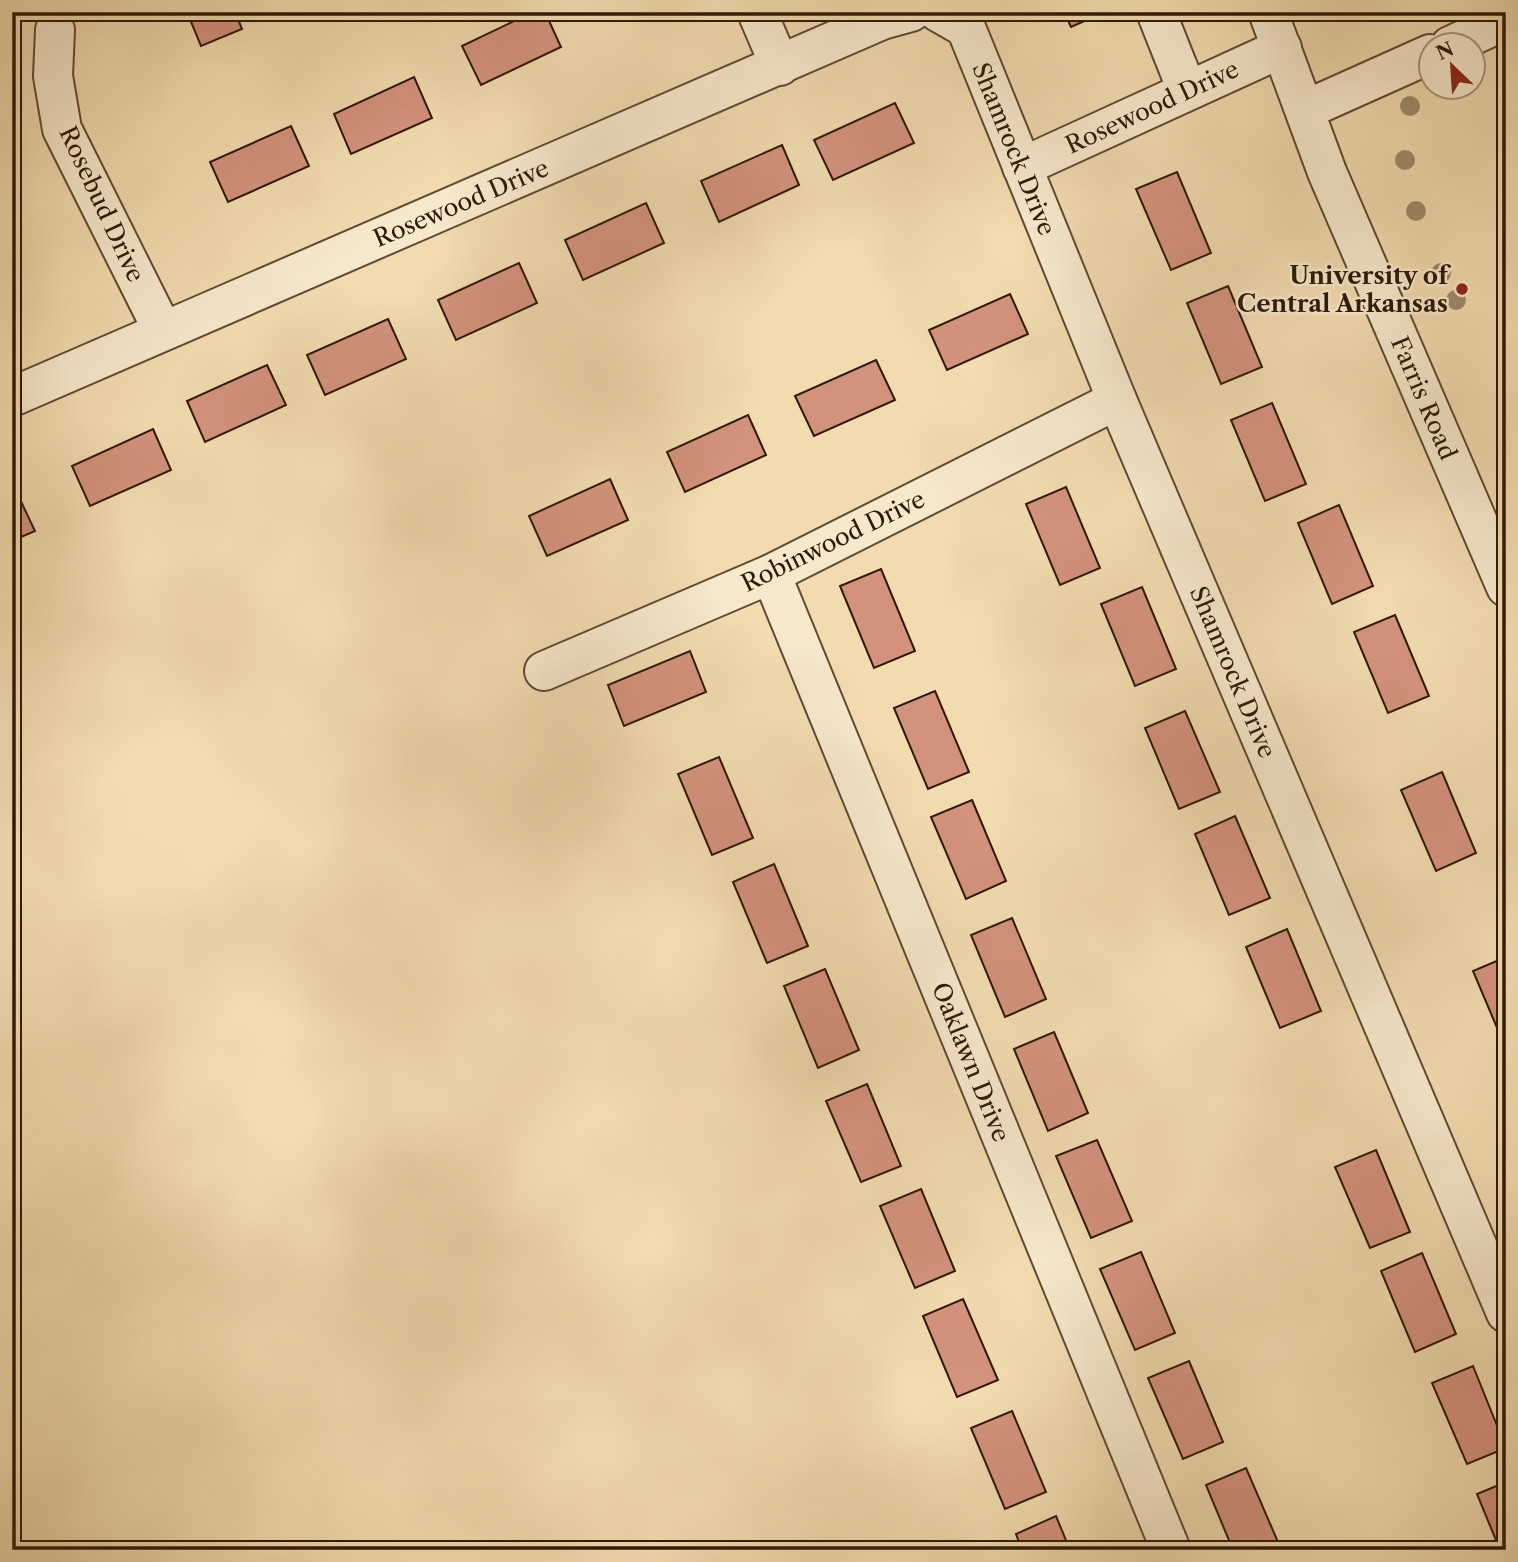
<svg xmlns="http://www.w3.org/2000/svg" width="1518" height="1562" viewBox="0 0 1518 1562" font-family="'Libre Caslon Text',serif">
	<rect width="100%" height="100%" fill="#f1dbaf"/>
	<filter id="stains"><feTurbulence type="fractalNoise" baseFrequency=".00286" numOctaves="4"/><feColorMatrix values="0 0 0 0 .2 0 0 0 0 .09 0 0 0 0 .02 0 0 0 .5 -.17"/></filter>
	<radialGradient id="worn" r=".72"><stop offset=".6" stop-color="#630" stop-opacity="0"/><stop offset="1" stop-color="#630" stop-opacity=".3"/></radialGradient>
	<g fill="#d3927c" stroke="#2e1a08" stroke-width="2">
		<polygon points="187,12 235,12 242,29 201,46"/>
		<polygon points="533,12 545,12 561,47 481,85 462,46"/>
		<polygon points="1064,12 1105,12 1071,27"/>
		<polygon points="414,77 432,118 351,154 334,114"/>
		<polygon points="895,103 914,143 833,180 814,140"/>
		<polygon points="291,126 309,166 228,202 210,162"/>
		<polygon points="782,145 799,185 719,222 701,181"/>
		<polygon points="1177,172 1211,253 1171,270 1136,189"/>
		<polygon points="646,203 664,243 583,280 565,240"/>
		<polygon points="519,263 537,303 456,340 438,300"/>
		<polygon points="1228,286 1262,367 1221,384 1187,303"/>
		<polygon points="1010,294 1028,334 947,370 929,330"/>
		<polygon points="388,319 406,359 325,395 307,355"/>
		<polygon points="876,360 895,400 814,436 795,396"/>
		<polygon points="267,365 286,405 205,442 187,401"/>
		<polygon points="1272,403 1306,484 1265,501 1231,420"/>
		<polygon points="748,415 766,455 685,492 667,452"/>
		<polygon points="153,429 171,470 90,506 72,466"/>
		<polygon points="610,479 628,520 547,556 529,516"/>
		<polygon points="1066,487 1100,568 1060,585 1026,504"/>
		<polygon points="16,491 35,531 12,541 12,493"/>
		<polygon points="1339,505 1373,586 1332,604 1298,523"/>
		<polygon points="881,569 915,651 874,668 840,586"/>
		<polygon points="1142,587 1176,669 1135,686 1101,604"/>
		<polygon points="1395,615 1429,696 1388,713 1354,632"/>
		<polygon points="690,651 706,692 624,726 608,685"/>
		<polygon points="935,691 969,772 928,789 894,708"/>
		<polygon points="1185,711 1220,792 1179,809 1145,728"/>
		<polygon points="719,757 753,838 712,855 678,774"/>
		<polygon points="1442,772 1476,853 1436,871 1401,790"/>
		<polygon points="972,800 1006,881 966,899 931,817"/>
		<polygon points="1235,816 1270,898 1229,915 1195,834"/>
		<polygon points="774,864 808,946 767,963 733,882"/>
		<polygon points="1012,918 1046,999 1005,1017 971,935"/>
		<polygon points="1287,929 1321,1011 1280,1028 1246,947"/>
		<polygon points="1506,957 1506,1049 1473,971"/>
		<polygon points="825,969 859,1050 818,1068 784,986"/>
		<polygon points="1054,1032 1088,1113 1048,1131 1014,1049"/>
		<polygon points="867,1084 901,1166 861,1182 826,1101"/>
		<polygon points="1097,1140 1132,1221 1091,1238 1056,1156"/>
		<polygon points="1376,1150 1410,1232 1370,1248 1335,1167"/>
		<polygon points="921,1189 955,1271 915,1288 880,1206"/>
		<polygon points="1141,1252 1175,1333 1135,1350 1100,1269"/>
		<polygon points="1422,1253 1456,1334 1415,1352 1381,1271"/>
		<polygon points="963,1299 998,1380 957,1397 923,1316"/>
		<polygon points="1189,1361 1223,1442 1183,1459 1148,1378"/>
		<polygon points="1473,1366 1506,1448 1467,1464 1432,1383"/>
		<polygon points="1012,1411 1046,1492 1005,1509 971,1428"/>
		<polygon points="1246,1468 1281,1549 1279,1550 1233,1550 1206,1485"/>
		<polygon points="1506,1482 1506,1550 1500,1550 1477,1494"/>
		<polygon points="1056,1516 1070,1550 1022,1550 1016,1534"/>
	</g>
	<g fill="none" stroke-linecap="round" stroke-linejoin="round">
		<defs>
			<g id="minor">
				<polyline points="757,12 780,66"/>
				<polyline points="938,12 966,28 1117,400 1506,1313"/>
				<polyline points="1156,12 1187,90"/>
				<polyline points="1268,12 1327,172 1506,587"/>
				<polyline points="55,30 53,76 62,129 163,331"/>
				<polyline points="1450,46 1506,20"/>
				<polyline points="1305,110 1430,54"/>
				<polyline points="1022,167 1282,48"/>
				<polyline points="12,397 882,20 911,12"/>
				<polyline points="771,574 1171,1550"/>
				<polyline points="544,671 771,574 1117,400"/>
			</g>
		</defs>
		<use href="#minor" stroke="#5f4a32" stroke-width="42"/>
		<use href="#minor" stroke="#f6e8cb" stroke-width="38"/>
	</g>
	<g fill="#9d8c69">
		<circle cx="1410" cy="106" r="10"/>
		<circle cx="1405" cy="160" r="10"/>
		<circle cx="1416" cy="211" r="10"/>
		<circle cx="1441" cy="273" r="10"/>
		<circle cx="1456" cy="300" r="10"/>
	</g>
	<circle fill="#8f2418" stroke="#f6e8cb" stroke-width="2.5" cx="1462" cy="289" r="7"/>
	<g text-anchor="middle" dominant-baseline="central" stroke-width="5" stroke-linejoin="round" paint-order="stroke">
		<g font-size="24" fill="#2e1a08" stroke="#f6e8cb">
			<text transform="translate(1152 107) rotate(-25)">Rosewood Drive</text>
			<text transform="translate(1014 149) rotate(68)">Shamrock Drive</text>
			<text transform="translate(461 203) rotate(-23)">Rosewood Drive</text>
			<text transform="translate(102 204) rotate(65)">Rosebud Drive</text>
			<text transform="translate(1424 398) rotate(67)">Farris Road</text>
			<text transform="translate(833 541) rotate(-26)">Robinwood Drive</text>
			<text transform="translate(1233 672) rotate(67)">Shamrock Drive</text>
			<text transform="translate(971 1062) rotate(68)">Oaklawn Drive</text>
		</g>
		<g font-size="24" font-weight="bold" fill="#2e1a08" stroke="#f6e8cb" text-anchor="end">
			<text x="1448" y="275">University of<tspan x="1448" dy="28">Central Arkansas</tspan></text>
		</g>
	</g>
	<rect width="1518" height="1562" fill="none" stroke="#f1dbaf" stroke-width="42"/>
	<rect x="14" y="14" width="1490" height="1534" fill="none" stroke="#2e1a08" stroke-width="3.5"/>
	<rect x="21" y="21" width="1476" height="1520" fill="none" stroke="#2e1a08" stroke-width="2"/>
	<g transform="translate(1452 66) rotate(335)"><circle r="33" fill="#f6e8cb" stroke="#a6967d" stroke-width="2"/>
	<path d="M0-5L12 26L0 18L-12 26Z" fill="#8f2418"/>
	<text y="-10" font-size="19" font-weight="bold" text-anchor="middle" fill="#2e1a08">N</text>
	</g>
	<rect width="100%" height="100%" filter="url(#stains)"/>
	<rect width="100%" height="100%" fill="url(#worn)"/>
</svg>
